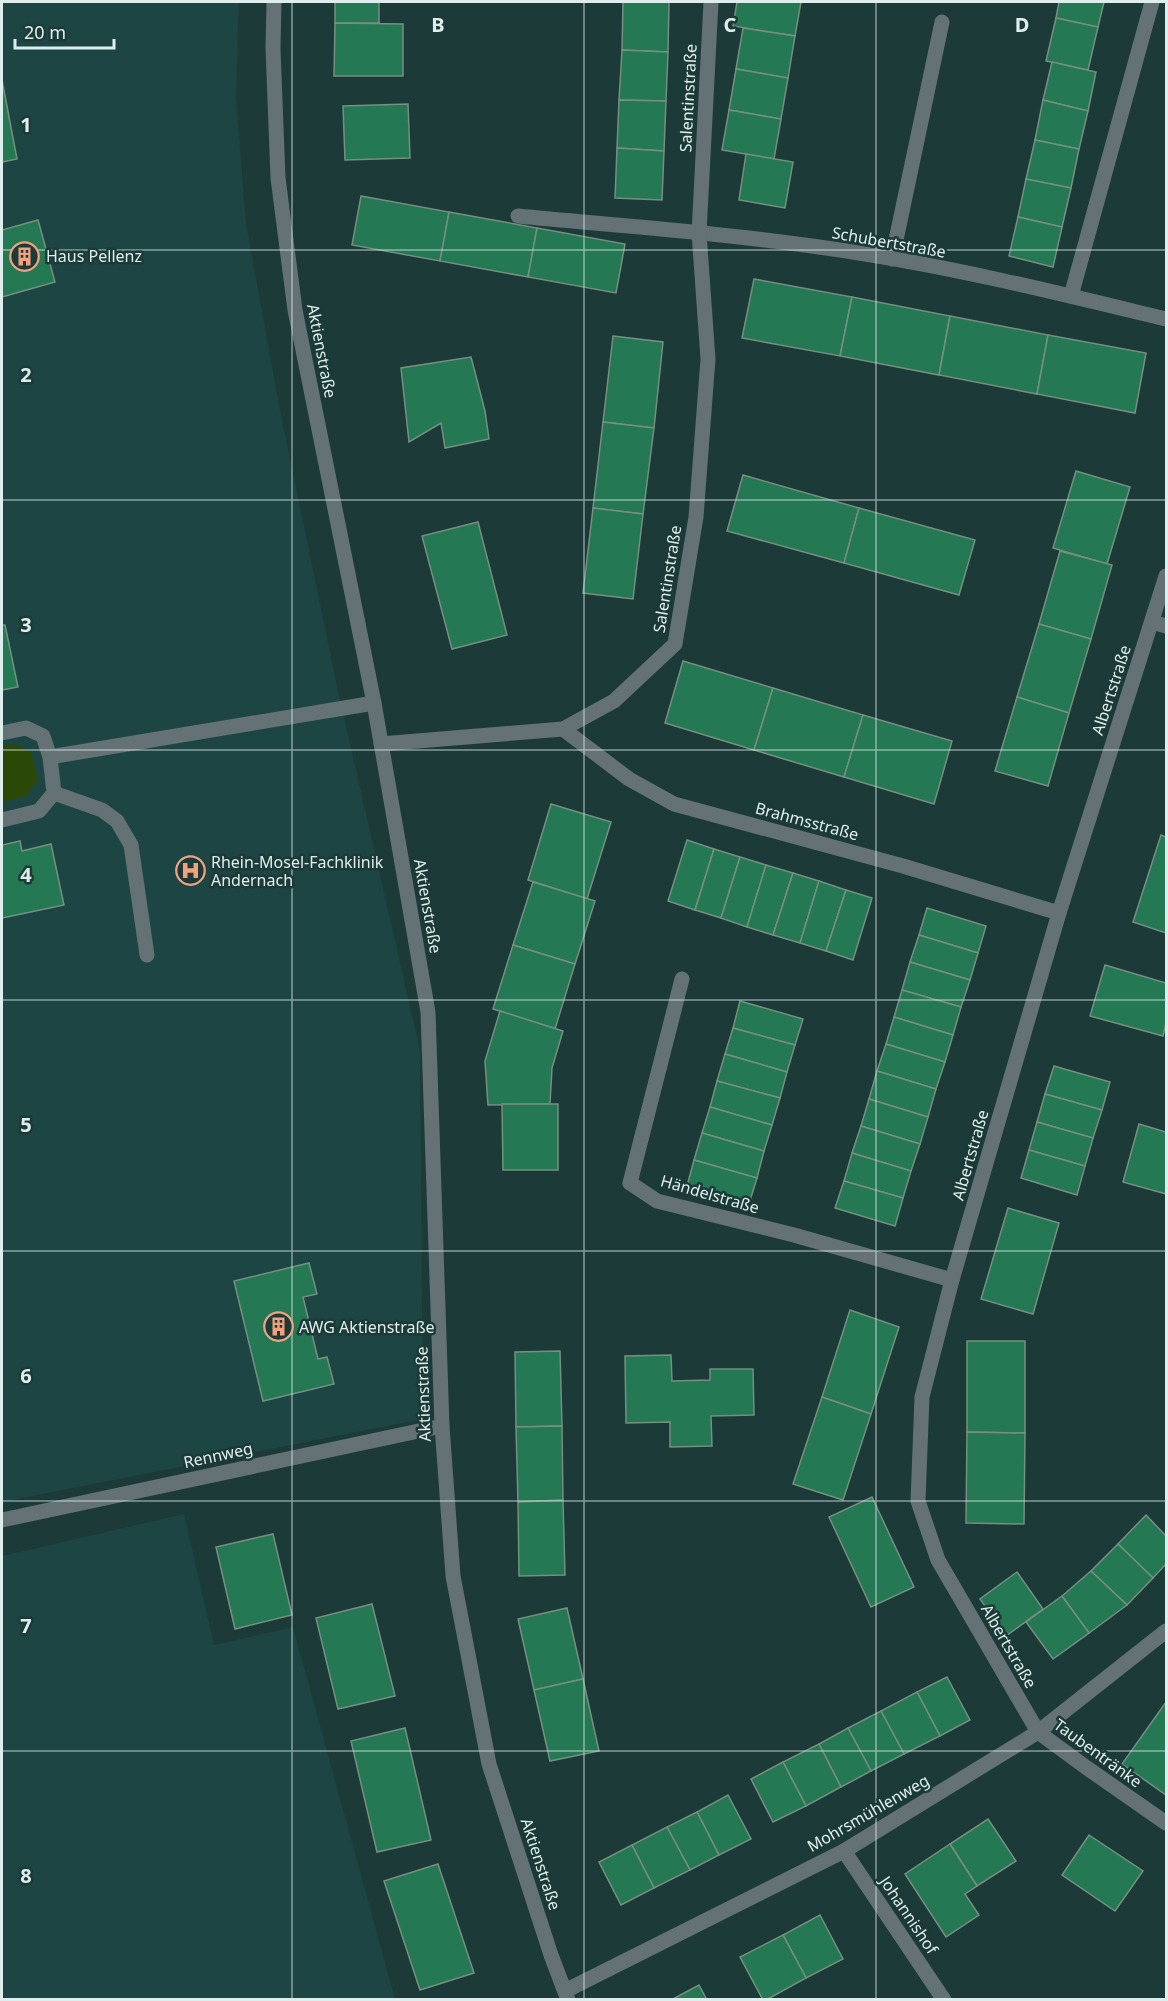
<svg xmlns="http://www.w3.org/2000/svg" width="1168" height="2001" viewBox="0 0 1168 2001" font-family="'Noto Sans',sans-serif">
	<rect width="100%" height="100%" fill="#1c3a38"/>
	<g fill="#1d4543">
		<polygon points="2,2 239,2 236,98 246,223 280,410 338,691 420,1050 423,1419 2,1502"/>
		<polygon points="184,1514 214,1645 293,1627 395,1999 2,1999 2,1556"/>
	</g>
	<polygon fill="#2b4906" points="14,744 31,752 38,779 26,796 2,802 2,747"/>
	<g fill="#247854" stroke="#768f81" stroke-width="1.5">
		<rect x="335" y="2" width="44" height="21"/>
		<polygon points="623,2 669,2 668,52 622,50"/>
		<polygon points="737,2 801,2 795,36 733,26"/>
		<polygon points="1059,2 1104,2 1098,27 1056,18"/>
		<polygon points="1056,18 1098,27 1088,70 1046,61"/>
		<polygon points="335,23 403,24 403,76 334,76"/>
		<polygon points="743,28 795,36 788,78 736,69"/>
		<polygon points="622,50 668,52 666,101 619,100"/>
		<polygon points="1052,62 1096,72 1088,111 1043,100"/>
		<polygon points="736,69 788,78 781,119 729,110"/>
		<polygon points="2,80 17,159 2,162"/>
		<polygon points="619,100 666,101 664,151 617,148"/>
		<polygon points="1043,100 1088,111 1079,149 1035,140"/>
		<polygon points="408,104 410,158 345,160 343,106"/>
		<polygon points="729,110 781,119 774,159 722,150"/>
		<polygon points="1035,140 1079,149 1071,188 1026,179"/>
		<polygon points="617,148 664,151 662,200 615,198"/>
		<polygon points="746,154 793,162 785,208 739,200"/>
		<polygon points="1026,179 1071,188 1062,227 1018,217"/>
		<polygon points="361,196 449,212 440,261 352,245"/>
		<polygon points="449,212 537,228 528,277 440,261"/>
		<polygon points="1018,217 1062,227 1053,267 1009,256"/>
		<polygon points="38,220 55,282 2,297 2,230"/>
		<polygon points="537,228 625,244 616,293 528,277"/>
		<polygon points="754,279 852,297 840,356 742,338"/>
		<polygon points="852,297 950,316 939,375 840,356"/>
		<polygon points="950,316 1048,335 1037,394 939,375"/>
		<polygon points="1048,335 1146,353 1135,413 1037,394"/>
		<polygon points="613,336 663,342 654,428 603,422"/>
		<polygon points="471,357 485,411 489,439 445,448 441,423 409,442 401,368"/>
		<polygon points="603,422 654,428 643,514 593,508"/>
		<polygon points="1076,471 1130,487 1107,564 1053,548"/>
		<polygon points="743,475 859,508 844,563 727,531"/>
		<polygon points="593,508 643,514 633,599 583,593"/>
		<polygon points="859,508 975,540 959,595 844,563"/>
		<polygon points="478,522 507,635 452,649 422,536"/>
		<polygon points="1060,551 1112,565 1091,639 1039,624"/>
		<polygon points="1039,624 1091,639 1069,713 1017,697"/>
		<polygon points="2,625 5,625 18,687 2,690"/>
		<polygon points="683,661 773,688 754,750 665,723"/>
		<polygon points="773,688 863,715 844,777 754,750"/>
		<polygon points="1017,697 1069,713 1048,786 995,771"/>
		<polygon points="863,715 952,741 934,804 844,777"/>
		<polygon points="551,804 611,822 587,899 528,880"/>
		<polygon points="1161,835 1166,837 1166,933 1133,922"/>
		<polygon points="687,840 714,849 695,910 668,901"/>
		<polygon points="20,841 22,851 51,844 64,905 2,918 2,845"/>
		<polygon points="714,849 740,857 721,918 695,910"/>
		<polygon points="740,857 766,865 747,927 721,918"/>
		<polygon points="766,865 793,873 773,935 747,927"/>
		<polygon points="793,873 819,881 800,943 773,935"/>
		<polygon points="819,881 846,890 826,951 800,943"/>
		<polygon points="533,882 595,901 575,964 513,945"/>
		<polygon points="846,890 872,898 853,960 826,951"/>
		<polygon points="927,908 986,926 978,953 919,935"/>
		<polygon points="919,935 978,953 970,980 910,962"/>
		<polygon points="513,945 575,964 555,1029 493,1009"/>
		<polygon points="910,962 970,980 961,1007 902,990"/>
		<polygon points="1105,965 1166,983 1166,1023 1163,1036 1090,1016"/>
		<polygon points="902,990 961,1007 953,1035 894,1017"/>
		<polygon points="740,1001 803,1019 795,1045 733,1028"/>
		<polygon points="500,1011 563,1031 552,1068 550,1104 488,1105 485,1061"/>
		<polygon points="894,1017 953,1035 945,1062 886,1044"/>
		<polygon points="733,1028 795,1045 787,1072 725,1054"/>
		<polygon points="886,1044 945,1062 936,1089 877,1071"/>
		<polygon points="725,1054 787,1072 780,1098 717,1081"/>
		<polygon points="1054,1066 1110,1082 1102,1110 1045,1094"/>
		<polygon points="877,1071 936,1089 928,1117 869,1099"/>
		<polygon points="717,1081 780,1098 772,1125 710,1107"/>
		<polygon points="1045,1094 1102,1110 1093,1138 1037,1122"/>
		<polygon points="869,1099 928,1117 920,1144 861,1126"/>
		<polygon points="502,1104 558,1104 558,1170 503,1170"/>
		<polygon points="710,1107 772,1125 764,1151 702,1133"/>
		<polygon points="1037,1122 1093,1138 1085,1166 1029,1150"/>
		<polygon points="1139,1124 1166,1132 1166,1194 1123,1182"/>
		<polygon points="861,1126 920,1144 911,1171 852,1153"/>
		<polygon points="702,1133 764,1151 757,1178 694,1160"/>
		<polygon points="1029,1150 1085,1166 1077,1195 1021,1178"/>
		<polygon points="852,1153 911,1171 903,1198 844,1181"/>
		<polygon points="694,1160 757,1178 749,1204 687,1186"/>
		<polygon points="844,1181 903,1198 895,1226 835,1208"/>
		<polygon points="1008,1208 1059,1223 1033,1314 981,1299"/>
		<polygon points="309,1263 317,1294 303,1297 318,1359 327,1357 334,1384 263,1401 234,1281"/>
		<polygon points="850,1310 899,1327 871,1414 822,1397"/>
		<polygon points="967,1341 1025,1341 1025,1433 967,1432"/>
		<polygon points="560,1351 562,1426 516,1427 515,1352"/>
		<polygon points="671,1355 672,1381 710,1380 710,1369 753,1369 754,1415 711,1416 712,1446 670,1447 670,1422 626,1423 625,1356"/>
		<polygon points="822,1397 871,1414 843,1500 793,1484"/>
		<polygon points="562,1426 563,1500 518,1502 516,1427"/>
		<polygon points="967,1432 1025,1433 1024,1524 966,1523"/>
		<polygon points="872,1497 914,1587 871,1607 829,1517"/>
		<polygon points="563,1500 565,1575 519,1576 518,1502"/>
		<polygon points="1146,1515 1166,1536 1166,1564 1153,1578 1118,1544"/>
		<polygon points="273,1534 292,1615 235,1629 216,1547"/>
		<polygon points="1118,1544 1153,1578 1127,1605 1091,1571"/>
		<polygon points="1091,1571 1127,1605 1089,1633 1062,1596"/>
		<polygon points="1017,1572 1043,1609 1006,1636 980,1599"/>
		<polygon points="1062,1596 1089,1633 1053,1659 1026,1622"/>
		<polygon points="372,1604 395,1696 338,1709 316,1618"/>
		<polygon points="567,1608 583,1679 534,1690 518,1619"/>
		<polygon points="947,1677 970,1720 940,1736 917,1692"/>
		<polygon points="583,1679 599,1751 550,1761 534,1690"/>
		<polygon points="917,1692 940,1736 904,1754 881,1711"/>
		<polygon points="1166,1702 1166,1795 1122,1764"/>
		<polygon points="881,1711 904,1754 871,1771 848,1728"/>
		<polygon points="405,1728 431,1840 377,1852 351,1741"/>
		<polygon points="848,1728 871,1771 841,1787 819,1744"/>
		<polygon points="819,1744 841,1787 806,1806 783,1762"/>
		<polygon points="783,1762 806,1806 773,1822 751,1779"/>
		<polygon points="728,1795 751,1839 719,1855 697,1812"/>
		<polygon points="697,1812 719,1855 690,1870 667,1827"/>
		<polygon points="988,1819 1016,1861 977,1886 950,1844"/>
		<polygon points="667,1827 690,1870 654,1888 632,1845"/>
		<polygon points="1089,1835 1143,1871 1115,1911 1062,1875"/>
		<polygon points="950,1844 977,1886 965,1894 979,1915 946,1937 905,1874"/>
		<polygon points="632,1845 654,1888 621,1905 599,1862"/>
		<polygon points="438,1864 474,1973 420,1990 384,1881"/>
		<polygon points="820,1915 843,1959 806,1978 783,1935"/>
		<polygon points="783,1935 806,1978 766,2000 763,2000 740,1957"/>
		<polygon points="699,1985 707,2000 671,2000"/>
	</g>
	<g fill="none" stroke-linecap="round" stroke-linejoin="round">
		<g stroke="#647175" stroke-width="15">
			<polyline points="274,2 273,48 278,178 295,310 374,703 428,1012 442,1426 453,1576 489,1764 551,1955 568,2000"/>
			<path d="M518 216C633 227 750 235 865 254 966 270 1066 295 1166 319"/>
			<polyline points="892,259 942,22"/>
			<polyline points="1071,296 1152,2"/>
			<polyline points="1166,576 1059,913 952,1280 922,1397 918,1501 938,1560 1038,1732 1087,1768 1166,1823"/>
			<polyline points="1152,622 1166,626"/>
			<polyline points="563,729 629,779 674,804 903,866 1059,913"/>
			<polyline points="2,733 26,728 43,736 50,757 54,793 39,811 2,820"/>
			<polyline points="381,744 563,729 614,701 675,644 696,517 708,359 699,233 711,2"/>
			<polyline points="50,757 374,703"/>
			<polyline points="54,793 102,810 117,821 131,845 147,955"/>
			<polyline points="682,979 630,1183 657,1201 794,1235 952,1280"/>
			<polyline points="2,1520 442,1426"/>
			<polyline points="844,1851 944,2000"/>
			<polyline points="565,1991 844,1851 1038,1732 1166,1631"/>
		</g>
	</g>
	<path fill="none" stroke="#deeeed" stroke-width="1.5" stroke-opacity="0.55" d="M292 2V2000M584 2V2000M876 2V2000M2 250H1166M2 500H1166M2 750H1166M2 1000H1166M2 1251H1166M2 1501H1166M2 1751H1166"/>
	<defs>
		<symbol id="building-ring" viewBox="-11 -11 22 22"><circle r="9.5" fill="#1c3a38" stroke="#f2a17e" stroke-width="1.5"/><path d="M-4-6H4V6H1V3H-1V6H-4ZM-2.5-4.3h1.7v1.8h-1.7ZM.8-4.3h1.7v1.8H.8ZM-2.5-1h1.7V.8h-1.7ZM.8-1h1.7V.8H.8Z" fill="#f2a17e"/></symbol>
		<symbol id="hospital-ring" viewBox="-11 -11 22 22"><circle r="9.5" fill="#1c3a38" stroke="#f2a17e" stroke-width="1.5"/><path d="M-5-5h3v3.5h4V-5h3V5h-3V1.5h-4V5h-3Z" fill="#f2a17e"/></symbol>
	</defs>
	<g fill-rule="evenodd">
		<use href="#building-ring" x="8" y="240" width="33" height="33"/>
		<use href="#hospital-ring" x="174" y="854" width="33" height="33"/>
		<use href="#building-ring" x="262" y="1310" width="33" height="33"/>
	</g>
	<g text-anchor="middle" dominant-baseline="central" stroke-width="5" stroke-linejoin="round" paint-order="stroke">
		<g font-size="16" fill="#deeeed" stroke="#1c3a38">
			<text transform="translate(688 98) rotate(-87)">Salentinstraße</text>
			<text transform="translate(889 242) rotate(10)">Schubertstraße</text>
			<text transform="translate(322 351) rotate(79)">Aktienstraße</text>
			<text transform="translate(667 579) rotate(-81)">Salentinstraße</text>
			<text transform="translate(1111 690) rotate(-72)">Albertstraße</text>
			<text transform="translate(807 821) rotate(15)">Brahmsstraße</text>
			<text transform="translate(428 906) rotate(80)">Aktienstraße</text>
			<text transform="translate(970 1155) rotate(-74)">Albertstraße</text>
			<text transform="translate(710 1194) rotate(16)">Händelstraße</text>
			<text transform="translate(423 1394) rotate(-92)">Aktienstraße</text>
			<text transform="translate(218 1455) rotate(-12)">Rennweg</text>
			<text transform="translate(1009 1646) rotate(60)">Albertstraße</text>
			<text transform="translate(1098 1753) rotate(36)">Taubentränke</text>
			<text transform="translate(868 1813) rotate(-30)">Mohrsmühlenweg</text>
			<text transform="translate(541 1864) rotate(72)">Aktienstraße</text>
			<text transform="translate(909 1915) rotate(56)">Johannishof</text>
		</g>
		<g font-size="16" fill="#deeeed" stroke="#1c3a38" text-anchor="start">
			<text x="46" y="256">Haus Pellenz</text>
			<text x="211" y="862">Rhein-Mosel-Fachklinik<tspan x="211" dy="18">Andernach</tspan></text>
			<text x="299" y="1327">AWG Aktienstraße</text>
		</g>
	</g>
	<g font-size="20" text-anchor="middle" font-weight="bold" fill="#deeeed" stroke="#1c3a38" stroke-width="5" stroke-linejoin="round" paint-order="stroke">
		<text x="438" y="32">B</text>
		<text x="730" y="32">C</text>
		<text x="1022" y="32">D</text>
		<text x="26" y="132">1</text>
		<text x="26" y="382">2</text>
		<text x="26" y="632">3</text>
		<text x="26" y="882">4</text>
		<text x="26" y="1132">5</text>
		<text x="26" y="1383">6</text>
		<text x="26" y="1633">7</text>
		<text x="26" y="1883">8</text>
	</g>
	<rect width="1168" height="2001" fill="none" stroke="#deeeed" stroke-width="6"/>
	<path d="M15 39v9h99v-9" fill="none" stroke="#deeeed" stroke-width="3"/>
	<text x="24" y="39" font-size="18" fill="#deeeed" stroke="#1c3a38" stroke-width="4.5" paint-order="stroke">20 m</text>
</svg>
